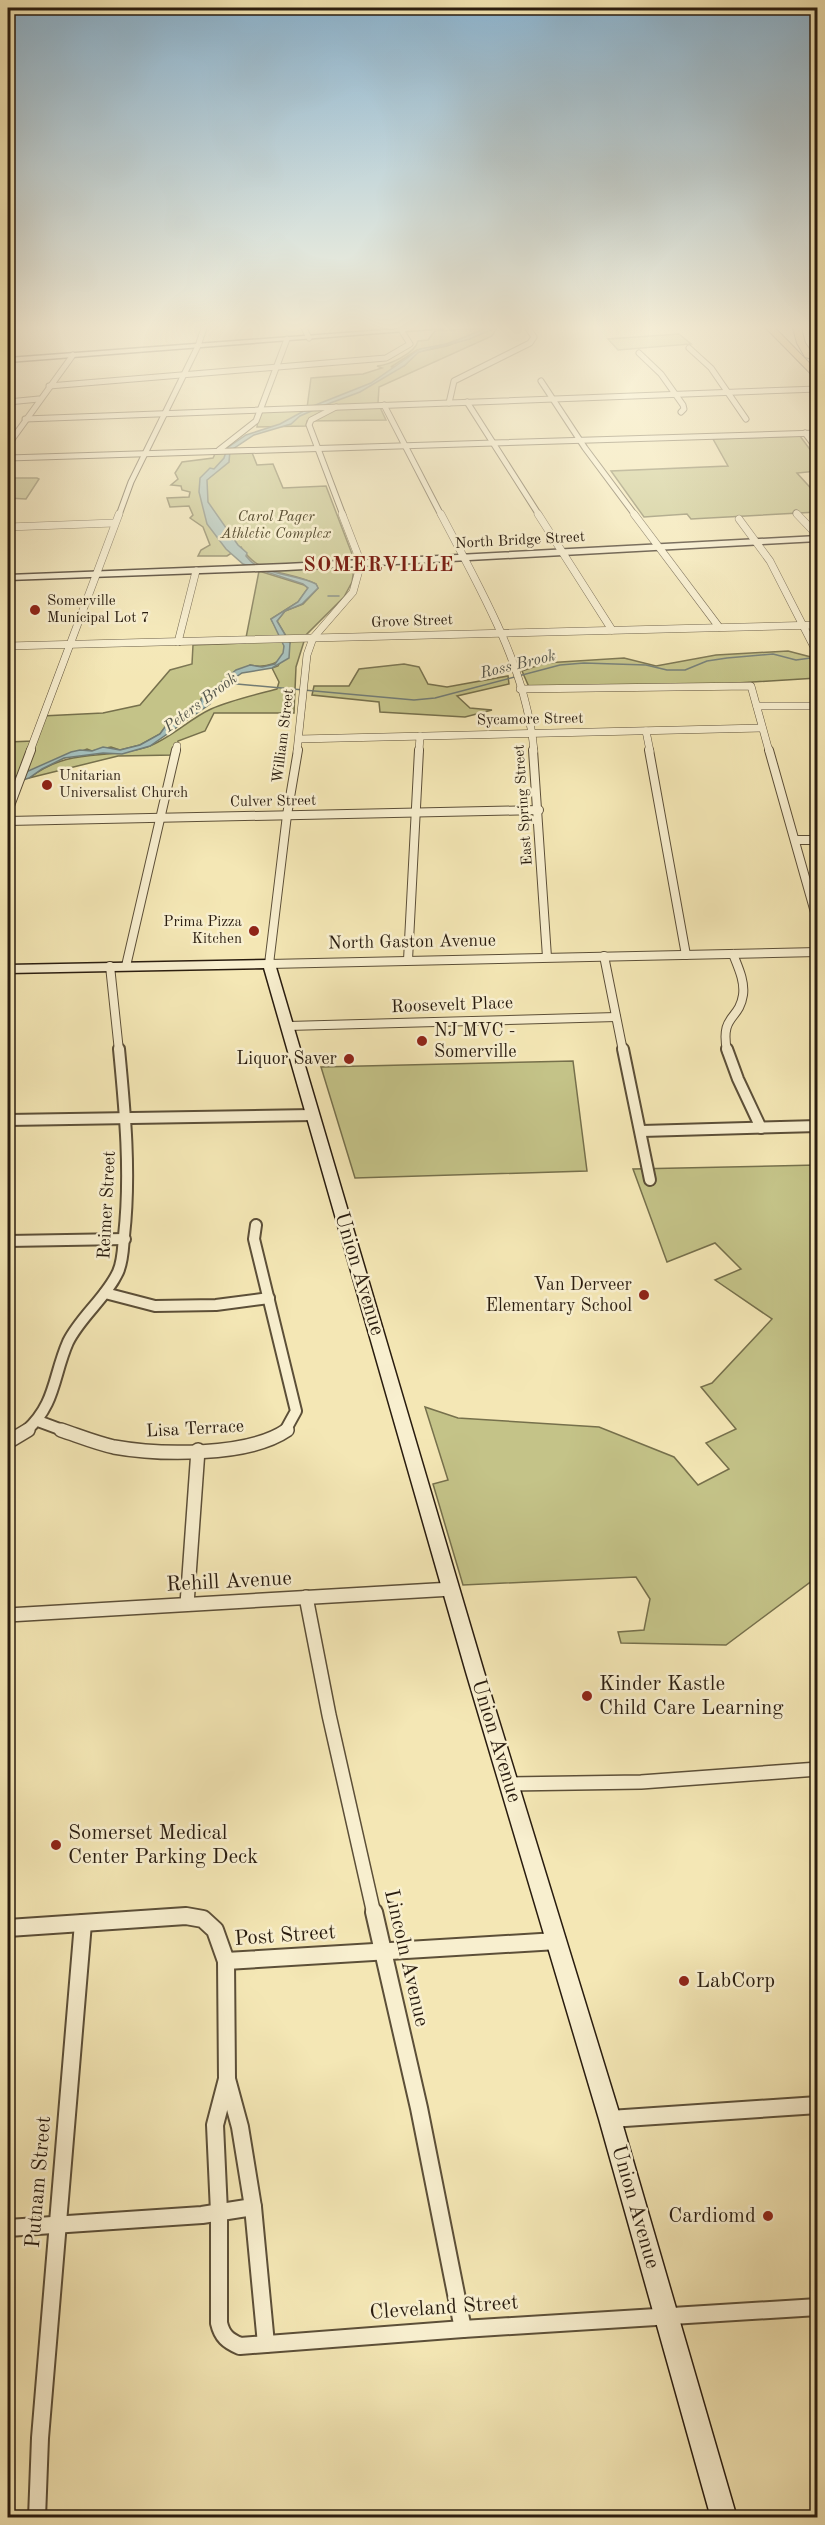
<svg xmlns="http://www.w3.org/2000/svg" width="825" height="2525" viewBox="0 0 825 2525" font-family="'Old Standard TT',serif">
	<rect width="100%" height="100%" fill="#f4e7b5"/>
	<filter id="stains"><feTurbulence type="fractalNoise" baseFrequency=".00333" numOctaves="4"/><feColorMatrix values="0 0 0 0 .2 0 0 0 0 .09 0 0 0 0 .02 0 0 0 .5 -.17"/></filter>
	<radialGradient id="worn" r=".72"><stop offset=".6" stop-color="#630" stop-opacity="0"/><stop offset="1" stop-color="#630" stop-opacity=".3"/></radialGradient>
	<g fill="#c4c388" stroke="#76704c" stroke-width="1.5">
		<path d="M490 328 446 344 417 350 391 367 404 366 418 352 447 346 497 328 492 336 379 387 378 403 386 420 307 421 306 426 257 427 259 410 307 408 311 378 363 374 382 368 377 366C390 365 415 353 418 341L428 340 435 331Z"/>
		<polygon points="679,334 691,344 618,350 608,339"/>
		<polygon points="800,436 817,459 817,471 797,473 817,495 817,512 691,519 687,514 644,517 611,471 728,466 713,439"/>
		<path d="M251 450 257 465 273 464 283 488 326 486 352 554 354 568 352 582 344 597 306 635 296 667 294 713H214L205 731 178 741 174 755 118 756 29 778C72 746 103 761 147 747 170 739 189 719 211 709 231 700 255 695 277 689L279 682 272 668 278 666 290 643 277 621 285 611 303 604 318 588 316 584C289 570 259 577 241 547L227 556H198L201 550 210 545 203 527 190 518 193 515 189 506 170 507 167 498 189 497 190 492 182 490 181 486 171 485 178 479 175 473 182 462 213 458 215 454Z"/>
		<polygon points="8,478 37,478 39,479 26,499 8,498"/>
		<path d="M259 571 304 585 308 588 298 602 271 619C275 627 283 637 284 646 287 665 263 668 250 665L201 699V702L180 721 165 727 160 734 140 745 120 750 111 747 92 751 87 749 8 780V742L33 741 42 716 103 713 140 705 170 670 192 664 193 645 245 643Z"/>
		<polygon points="788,651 811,657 811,653 817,653 817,678 721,684 529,687 522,671 545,663 624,658 656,666 716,655"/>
		<polygon points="404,664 419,667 428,684 447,687 508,676 509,684 457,696 470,708 492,710 465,717 380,712 379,702 312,695 314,686 349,686 359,669"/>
		<polygon points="573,1061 587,1171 355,1178 321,1067"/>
		<polygon points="817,1165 817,1577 726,1645 621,1643 618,1632 644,1630 650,1599 636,1577 463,1585 433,1484 448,1480 425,1407 458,1418 599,1427 674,1457 698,1485 729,1469 706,1443 736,1429 701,1387 712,1383 772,1319 715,1280 741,1269 715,1243 667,1262 633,1169"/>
	</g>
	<path fill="#a2bcb9" stroke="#727c75" stroke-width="1.5" d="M487 328H494L470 339 419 352 404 366 360 392 325 405 300 416 291 424 254 435 230 451 229 462 207 480 208 502 238 545 247 553 246 556C260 576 295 573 316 584L318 588 302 604 285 611 277 621 290 643 289 658 272 668 242 673 217 690 210 704 150 746 122 754 103 753 64 758 42 769 29 778 8 785V780L71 752 80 750 92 751 103 747 120 750 140 745 160 734 165 727 180 721 201 702V699L236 670 250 665 262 667 275 664 283 653 284 646 271 619 298 602 308 588 303 584 243 564 226 549 207 524 199 492 200 478 210 468 214 469 224 458 227 448 246 435 280 424 313 406 371 383 420 349 448 344Z"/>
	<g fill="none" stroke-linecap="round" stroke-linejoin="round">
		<g stroke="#727c75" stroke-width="1.5">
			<polyline points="328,596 339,596"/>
			<polyline points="226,683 414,700 435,698 560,665 584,663 646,665 667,670 685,670 707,661 727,658 773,654 796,660 818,657"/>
		</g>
		<defs>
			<g id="street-far5">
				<polyline points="304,328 309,338"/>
				<polyline points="689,348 711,368 746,419"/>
				<polyline points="639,353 661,374 683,405 684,409 681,412"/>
				<polyline points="541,381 585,448 635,515"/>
				<polyline points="49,386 386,358 410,344 400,328"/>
				<polyline points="8,402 39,399"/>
				<polyline points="467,402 539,515"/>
				<polyline points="449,403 454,381 530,343 534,337 528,328"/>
				<polyline points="384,405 441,515"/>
				<polyline points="336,407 311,420 309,425 343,515"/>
				<polyline points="25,419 818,389"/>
				<polyline points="805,433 818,450"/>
				<polyline points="8,445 73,355"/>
				<polyline points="219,450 256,421 287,339"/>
				<polyline points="8,458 818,433"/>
				<polyline points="796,513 798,515"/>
				<polyline points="119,515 131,482 198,346 204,328"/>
			</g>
			<g id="street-far4">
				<path d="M441 514C480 589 526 665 534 751"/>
				<polyline points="538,514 612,630"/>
				<polyline points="634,514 719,627"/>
				<polyline points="797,514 818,536"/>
				<polyline points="739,519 770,561 816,651"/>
				<polyline points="8,527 114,523"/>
				<polyline points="178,642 196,571"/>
				<polyline points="8,646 818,625"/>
				<polyline points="520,689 751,686 769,751"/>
				<polyline points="757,706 818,706"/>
				<polyline points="646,731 650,751"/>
				<polyline points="299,739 762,728"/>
				<polyline points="30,751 119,514"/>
				<polyline points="176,751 177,746"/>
				<polyline points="297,751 307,655 313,638 353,592 361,563 342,514"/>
				<polyline points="419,751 420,736"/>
			</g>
			<g id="street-far3">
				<polyline points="298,750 287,815 269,964 818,952"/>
				<polyline points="533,750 547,957"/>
				<polyline points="649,750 686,955"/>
				<polyline points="769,750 818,923"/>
				<polyline points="8,811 31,750"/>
				<polyline points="8,821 539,810"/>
				<polyline points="795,840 818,840"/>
				<polyline points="604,956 623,1051"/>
				<polyline points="408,960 419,750"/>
				<polyline points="110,966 119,1051"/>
				<polyline points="126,966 176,750"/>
				<polyline points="288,1026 616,1017"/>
				<path d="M727 1051C720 1014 739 1021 743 995 745 981 738 967 733 954"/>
			</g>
			<g id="street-far2">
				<polyline points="623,1049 650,1180"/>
				<polyline points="727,1049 738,1079 761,1128"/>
				<polyline points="8,1120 312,1115"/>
				<polyline points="642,1131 818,1126"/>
				<polyline points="256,1225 254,1239 296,1411 285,1431"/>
				<polyline points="8,1241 125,1239"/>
				<polyline points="105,1293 155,1306 216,1305 269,1298"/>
				<polyline points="38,1421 65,1431"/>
				<path d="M26 1431C56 1404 53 1376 68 1342 81 1316 106 1298 118 1272 123 1261 123 1248 124 1236 131 1174 125 1111 119 1049"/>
			</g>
			<g id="street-far1">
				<path d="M61 1430C79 1436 96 1443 114 1447 159 1455 248 1457 287 1430"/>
				<polyline points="8,1442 28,1430"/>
				<polyline points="306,1597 329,1715 374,1914"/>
				<polyline points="187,1604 198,1450"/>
				<polyline points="8,1615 452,1589"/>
				<polyline points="509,1784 641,1782 818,1769"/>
			</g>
			<g id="street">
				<polyline points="374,1912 419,2108 463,2329"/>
				<polyline points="8,1928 186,1916 203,1919 215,1930 226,1961 227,2079 240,2127 253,2207 266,2344"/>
				<polyline points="226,1961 557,1941"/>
				<path d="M227 2079 215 2125 219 2212V2323C222 2336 228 2341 240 2346L463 2329 818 2307"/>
				<polyline points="610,2119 818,2105"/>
				<polyline points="8,2228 202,2215 253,2207"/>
				<polyline points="37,2518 40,2438 83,1923"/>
			</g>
			<g id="secondary">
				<polygon points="8,328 15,328 8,333"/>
				<polygon points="412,328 444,328 8,362 8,358"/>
				<polygon points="818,536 818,541 286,570 8,580 8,575 286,564"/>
				<polygon points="269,960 275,964 484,1672 621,2119 737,2518 711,2518 599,2119 466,1672 264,968 8,973 8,965"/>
			</g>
			<g id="highway">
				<polygon points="766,328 775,328 818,372 818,381"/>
				<polygon points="793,328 801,328 805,343 813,354 812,359 805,357 797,343"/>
			</g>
		</defs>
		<use href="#street-far5" stroke="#5c4f38" stroke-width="7"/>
		<use href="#street-far4" stroke="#5c4f38" stroke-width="8"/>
		<use href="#street-far3" stroke="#5c4f38" stroke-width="10"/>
		<use href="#street-far2" stroke="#5c4f38" stroke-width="14"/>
		<use href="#street-far1" stroke="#5c4f38" stroke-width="16"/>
		<use href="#street" stroke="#5c4f38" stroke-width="20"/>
		<use href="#secondary" stroke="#291c0f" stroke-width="3"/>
		<use href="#highway" stroke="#291c0f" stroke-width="2"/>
		<use href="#street-far5" stroke="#f8efcf" stroke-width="5"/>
		<use href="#street-far4" stroke="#f8efcf" stroke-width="7"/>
		<use href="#street-far3" stroke="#f8efcf" stroke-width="8"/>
		<use href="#street-far2" stroke="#f8efcf" stroke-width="10"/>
		<use href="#street-far1" stroke="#f8efcf" stroke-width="13"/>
		<use href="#street" stroke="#f8efcf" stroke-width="16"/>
		<use href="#secondary" fill="#f8efcf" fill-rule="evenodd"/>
		<use href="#highway" fill="#eac47a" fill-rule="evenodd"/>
	</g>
	<linearGradient id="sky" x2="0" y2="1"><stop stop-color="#8cb7d5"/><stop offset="0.48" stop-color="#faf4de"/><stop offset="1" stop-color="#faf4de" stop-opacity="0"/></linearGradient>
	<rect width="825" height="682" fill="url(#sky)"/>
	<g fill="#8f2418" stroke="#f8efcf" stroke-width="2">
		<circle cx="35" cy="610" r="6"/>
		<circle cx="47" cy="785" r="6"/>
		<circle cx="254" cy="931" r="6"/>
		<circle cx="422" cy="1041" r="6"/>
		<circle cx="349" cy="1059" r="6"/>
		<circle cx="644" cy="1295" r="6"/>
		<circle cx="587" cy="1696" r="6"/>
		<circle cx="56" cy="1845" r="6"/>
		<circle cx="684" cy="1981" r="6"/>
		<circle cx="768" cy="2216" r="6"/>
	</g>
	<g text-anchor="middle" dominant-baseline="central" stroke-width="5" stroke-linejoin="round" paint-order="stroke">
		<g font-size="15" font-style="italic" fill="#584e33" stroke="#f8efcf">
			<text x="276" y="517">Carol Pager<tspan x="276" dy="17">Athletic Complex</tspan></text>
		</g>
		<g font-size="15" fill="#291c0f" stroke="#f8efcf">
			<text transform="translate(520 541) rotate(-3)">North Bridge Street</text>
			<text transform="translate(412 622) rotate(-2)">Grove Street</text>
			<text transform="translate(530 720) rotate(-1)">Sycamore Street</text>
			<text transform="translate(284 736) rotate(-83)">William Street</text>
			<text transform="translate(273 802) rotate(-1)">Culver Street</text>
			<text transform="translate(524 805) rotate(-94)">East Spring Street</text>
		</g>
		<g font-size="15" fill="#291c0f" stroke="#f8efcf" text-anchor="start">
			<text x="47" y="601">Somerville<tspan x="47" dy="17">Municipal Lot 7</tspan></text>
			<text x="59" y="776">Unitarian<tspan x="59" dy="17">Universalist Church</tspan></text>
			<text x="242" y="922" text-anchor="end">Prima Pizza<tspan x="242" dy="17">Kitchen</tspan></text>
		</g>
		<g font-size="16" font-style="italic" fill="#53544a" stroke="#f8efcf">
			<text transform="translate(518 665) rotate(-14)">Ross Brook</text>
			<text transform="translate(201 703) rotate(-37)">Peters Brook</text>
		</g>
		<g font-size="18" fill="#291c0f" stroke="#f8efcf">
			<text transform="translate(412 942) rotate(-1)">North Gaston Avenue</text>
			<text transform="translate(452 1005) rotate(-2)">Roosevelt Place</text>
			<text transform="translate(107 1205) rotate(-87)">Reimer Street</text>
			<text transform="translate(195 1429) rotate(-3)">Lisa Terrace</text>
		</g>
		<g font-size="18" fill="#291c0f" stroke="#f8efcf" text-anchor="end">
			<text x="434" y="1031" text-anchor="start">NJ MVC -<tspan x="434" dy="21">Somerville</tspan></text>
			<text x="337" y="1059">Liquor Saver</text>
			<text x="632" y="1285">Van Derveer<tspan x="632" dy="21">Elementary School</tspan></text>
		</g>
		<g font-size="20" font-weight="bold" letter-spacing="1.5" fill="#7a1f14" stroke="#f8efcf">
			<text x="379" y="566">SOMERVILLE</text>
		</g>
		<g font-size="21" fill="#291c0f" stroke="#f8efcf">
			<text transform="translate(359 1274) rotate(73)">Union Avenue</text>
			<text transform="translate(229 1582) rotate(-3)">Rehill Avenue</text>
			<text transform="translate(496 1741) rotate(73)">Union Avenue</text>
			<text transform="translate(285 1936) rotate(-4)">Post Street</text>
			<text transform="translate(406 1958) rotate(77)">Lincoln Avenue</text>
			<text transform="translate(39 2182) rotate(-85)">Putnam Street</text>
			<text transform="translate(635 2207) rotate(74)">Union Avenue</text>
			<text transform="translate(444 2308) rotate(-4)">Cleveland Street</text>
		</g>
		<g font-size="21" fill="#291c0f" stroke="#f8efcf" text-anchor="start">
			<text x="599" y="1684">Kinder Kastle<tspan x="599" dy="24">Child Care Learning</tspan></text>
			<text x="68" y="1833">Somerset Medical<tspan x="68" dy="24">Center Parking Deck</tspan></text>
			<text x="696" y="1981">LabCorp</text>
			<text x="756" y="2216" text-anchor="end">Cardiomd</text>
		</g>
	</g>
	<rect width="825" height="2525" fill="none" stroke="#f4e7b5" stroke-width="30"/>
	<rect x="9" y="9" width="807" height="2507" fill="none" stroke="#291c0f" stroke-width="3"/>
	<rect x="15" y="15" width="795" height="2495" fill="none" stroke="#291c0f" stroke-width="1.5"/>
	<rect width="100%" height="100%" filter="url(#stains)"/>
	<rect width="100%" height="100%" fill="url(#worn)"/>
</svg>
